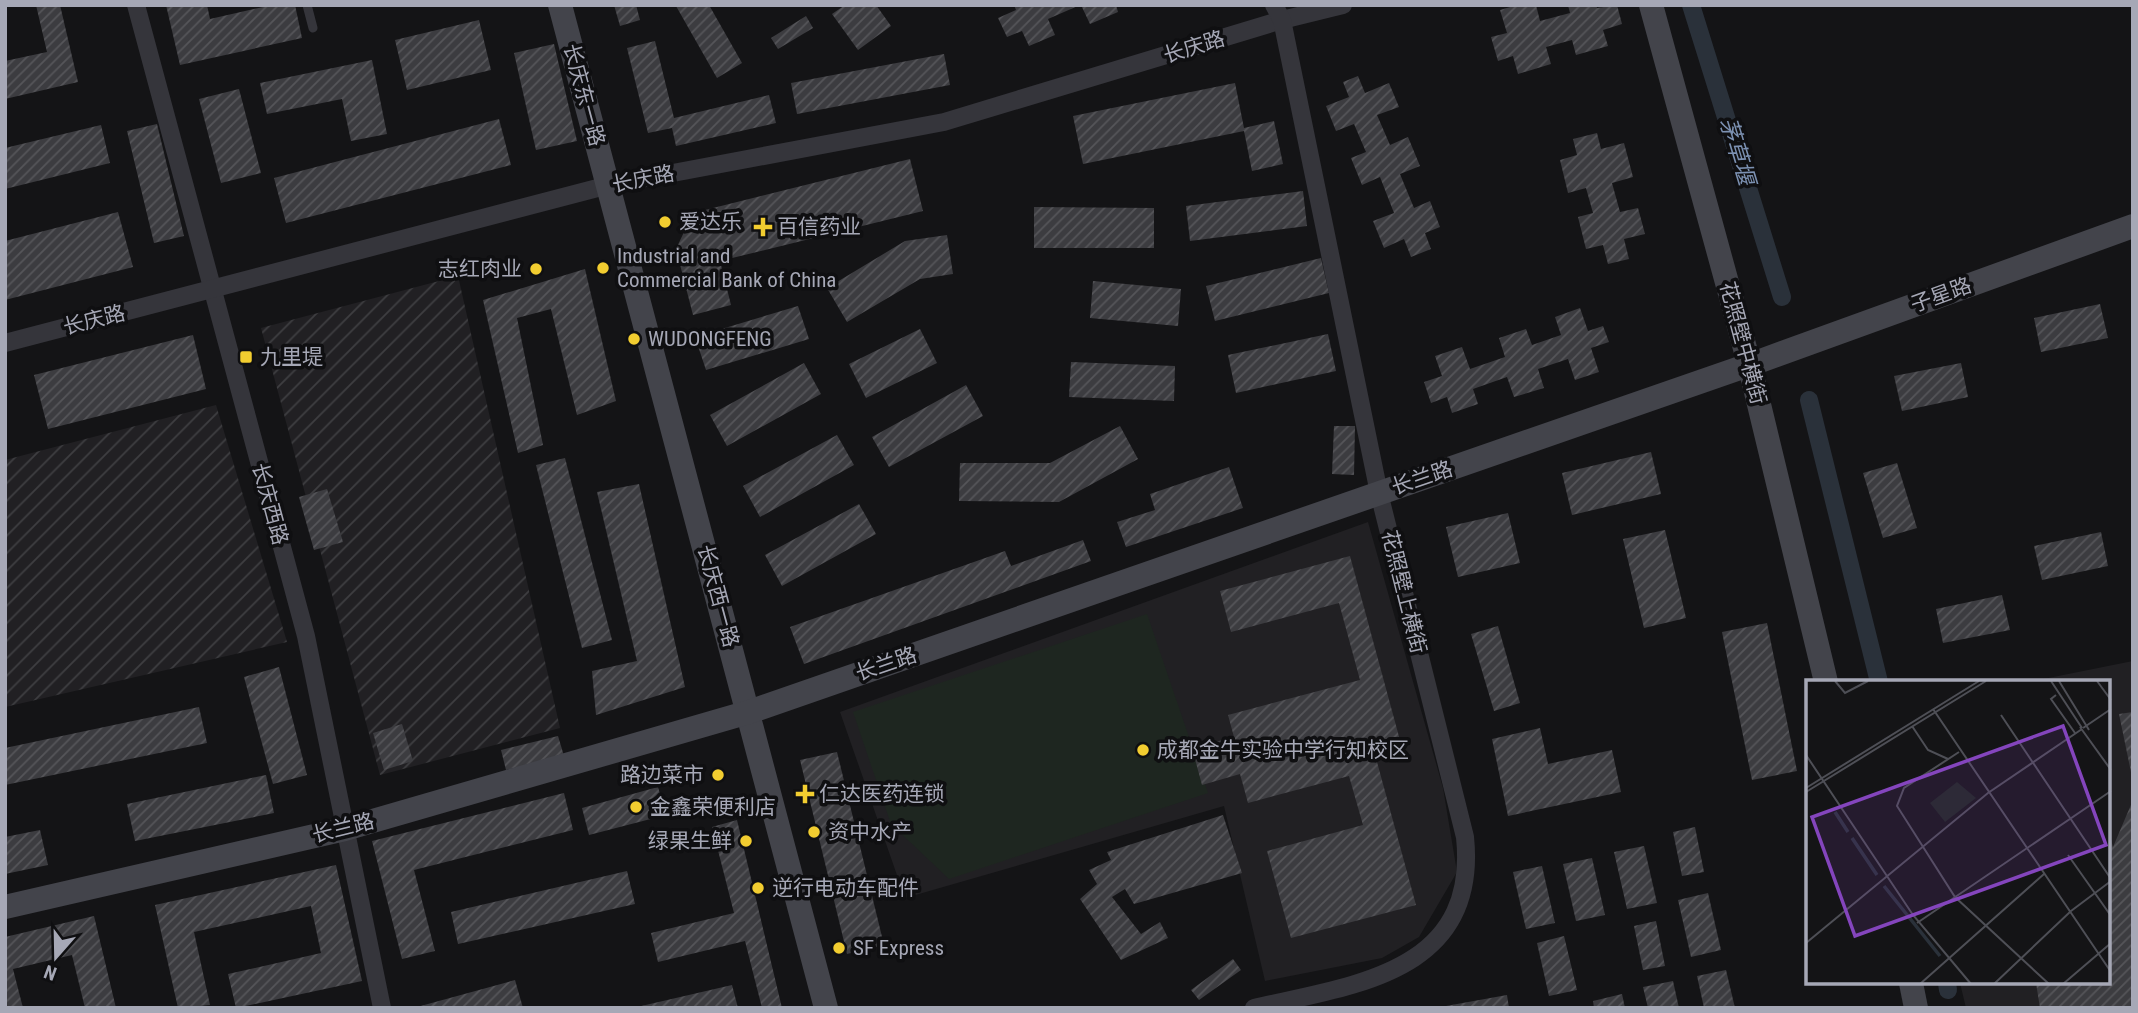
<svg xmlns="http://www.w3.org/2000/svg" width="2138" height="1013" viewBox="0 0 2138 1013" font-family="'Roboto Condensed','Noto Sans SC',sans-serif">
	<defs>
		<pattern id="industrial-furrows" width="10" height="10" patternUnits="userSpaceOnUse" patternTransform="scale(1.75)"><rect width="10" height="10" fill="#212023"/><path d="M-1 1l2-2M0 10L10 0M9 11l2-2" fill="none" stroke="#3e3e41"/></pattern>
		<pattern id="building-hatch" width="6" height="6" patternUnits="userSpaceOnUse" patternTransform="scale(1.75)"><rect width="6" height="6" fill="#3c3c40"/><path d="M-1 1l2-2M0 6l6-6M5 7l2-2" fill="none" stroke="#555559"/></pattern>
	</defs>
	<rect width="100%" height="100%" fill="#141416"/>
	<g fill="#212023">
		<polygon points="1368,522 1443,788 1457,872 1419,937 1382,958 1265,981 1224,806 905,898 840,712"/>
		<polygon points="2133,661 2133,1008 1966,1008 1960,983 2108,983 2108,682 2028,682"/>
	</g>
	<g fill="url(#industrial-furrows)">
		<polygon points="458,276 560,728 380,775 261,328"/>
		<polygon points="216,405 287,642 5,707 5,460"/>
	</g>
	<polygon fill="#1e2620" points="1147,614 1208,793 949,879 891,824 853,712"/>
	<g fill="none" stroke-linecap="round" stroke-linejoin="round">
		<g stroke="#2a313a" stroke-width="18">
			<polyline points="1691,5 1782,297"/>
			<polyline points="1809,400 1879,682"/>
			<polyline points="1947,983 1948,990"/>
		</g>
	</g>
	<g fill="url(#building-hatch)">
		<polygon points="36,5 60,5 78,82 5,99 5,61 47,52"/>
		<polygon points="166,5 207,5 210,19 272,5 295,5 302,38 180,65"/>
		<polygon points="614,5 636,5 640,20 620,26"/>
		<polygon points="677,5 709,5 742,63 717,78 676,6"/>
		<polygon points="845,5 876,5 891,26 858,50 832,14"/>
		<polygon points="1014,5 1080,5 1048,19 1055,35 1029,46 1022,31 1007,37 998,18 1016,10"/>
		<polygon points="1081,5 1116,5 1118,12 1090,24"/>
		<polygon points="1517,5 1536,5 1540,21 1570,13 1568,5 1596,5 1597,8 1617,5 1622,24 1603,30 1608,46 1576,55 1572,40 1546,47 1551,64 1518,74 1513,56 1498,61 1491,37 1507,33 1500,10"/>
		<polygon points="806,16 813,28 778,49 771,38"/>
		<polygon points="479,20 491,70 407,90 395,40"/>
		<polygon points="655,41 674,118 769,95 776,123 676,146 672,128 648,133 627,48"/>
		<polygon points="554,44 577,141 536,150 514,53"/>
		<polygon points="944,54 950,85 797,114 791,83"/>
		<polygon points="372,60 387,134 351,141 342,99 267,114 260,83"/>
		<polygon points="1358,76 1365,93 1389,83 1399,107 1377,115 1390,145 1408,137 1420,166 1400,174 1414,208 1430,201 1440,227 1425,233 1431,249 1411,257 1404,239 1384,248 1373,221 1394,213 1380,177 1362,185 1351,158 1366,152 1354,124 1336,131 1326,106 1349,97 1343,82"/>
		<polygon points="1235,83 1244,128 1274,121 1283,164 1252,171 1244,131 1083,164 1073,116"/>
		<polygon points="239,89 261,173 221,183 199,99"/>
		<polygon points="499,119 511,165 286,223 274,178"/>
		<polygon points="157,124 184,236 154,243 127,131"/>
		<polygon points="101,125 110,163 5,189 5,148"/>
		<polygon points="1597,133 1601,149 1624,143 1633,177 1612,183 1620,212 1638,208 1645,234 1624,239 1629,259 1608,264 1603,245 1586,249 1578,217 1593,213 1586,188 1568,193 1560,160 1577,155 1573,139"/>
		<polygon points="910,159 923,211 720,261 731,305 693,315 676,249 693,213"/>
		<polygon points="1303,191 1307,226 1190,241 1186,206"/>
		<polygon points="1034,207 1154,208 1154,248 1034,248"/>
		<polygon points="118,212 133,267 5,300 5,241"/>
		<polygon points="947,235 953,274 920,279 847,322 827,288 905,241"/>
		<polygon points="1321,258 1329,293 1215,321 1206,286"/>
		<polygon points="585,269 616,401 577,415 551,309 517,318 543,445 518,453 483,300"/>
		<polygon points="1093,281 1181,289 1178,326 1090,318"/>
		<polygon points="2100,304 2108,338 2041,352 2034,318"/>
		<polygon points="798,306 809,339 706,370 695,337"/>
		<polygon points="1580,308 1588,331 1603,326 1609,342 1591,348 1599,372 1575,380 1568,359 1538,369 1544,388 1514,397 1507,377 1473,389 1478,404 1452,413 1447,397 1431,403 1424,382 1442,376 1435,356 1462,347 1470,369 1505,357 1499,338 1526,329 1532,345 1561,335 1555,317"/>
		<polygon points="920,329 937,363 866,398 849,364"/>
		<polygon points="1328,334 1336,371 1236,393 1228,355"/>
		<polygon points="193,335 206,389 48,429 34,375"/>
		<polygon points="1071,362 1175,366 1174,401 1069,397"/>
		<polygon points="804,363 821,394 727,446 710,415"/>
		<polygon points="1961,363 1968,397 1902,411 1894,376"/>
		<polygon points="966,385 983,416 889,467 872,437"/>
		<polygon points="1120,426 1138,459 1059,502 959,501 960,463 1050,463"/>
		<polygon points="1334,426 1355,426 1354,475 1332,474"/>
		<polygon points="837,435 854,465 760,517 743,486"/>
		<polygon points="1651,452 1661,494 1572,515 1562,473"/>
		<polygon points="565,458 612,640 582,648 536,465"/>
		<polygon points="1897,463 1917,528 1883,538 1863,473"/>
		<polygon points="1229,467 1243,508 1126,547 1117,522 1155,510 1150,494"/>
		<polygon points="639,484 685,687 596,715 592,671 637,661 597,492"/>
		<polygon points="327,489 343,542 314,550 299,497"/>
		<polygon points="859,504 876,534 782,586 765,555"/>
		<polygon points="1508,513 1520,563 1458,577 1446,527"/>
		<polygon points="1665,530 1686,618 1644,628 1623,539"/>
		<polygon points="2101,532 2108,566 2042,580 2034,546"/>
		<polygon points="1083,540 1091,561 804,664 790,627 1005,551 1011,566"/>
		<polygon points="1350,556 1401,744 1374,751 1416,905 1291,938 1267,851 1363,825 1349,776 1248,803 1240,774 1202,785 1192,748 1234,737 1228,715 1360,680 1339,603 1231,632 1220,591"/>
		<polygon points="2002,595 2010,630 1943,643 1936,609"/>
		<polygon points="1767,623 1797,771 1752,780 1722,632"/>
		<polygon points="1498,626 1520,703 1494,711 1471,634"/>
		<polygon points="279,667 307,775 273,784 244,677"/>
		<polygon points="199,707 207,743 5,785 5,748"/>
		<polygon points="2133,712 2133,776 2132,777 2119,714"/>
		<polygon points="402,724 413,761 384,770 373,733"/>
		<polygon points="1540,728 1548,764 1612,750 1621,792 1508,816 1492,739"/>
		<polygon points="558,736 564,756 506,770 501,750"/>
		<polygon points="837,752 884,945 847,954 800,760"/>
		<polygon points="266,775 274,813 135,841 127,804"/>
		<polygon points="658,787 666,815 589,835 582,808"/>
		<polygon points="564,793 573,830 414,870 435,951 402,959 372,841"/>
		<polygon points="2133,800 2133,1008 2040,1008 2036,983 2108,983 2108,828 2113,847"/>
		<polygon points="1223,815 1242,873 1134,904 1125,889 1112,897 1141,934 1160,922 1168,938 1121,960 1080,899 1097,884 1089,870 1111,860 1107,852"/>
		<polygon points="737,820 782,1008 762,1008 745,941 658,962 651,933 734,913 712,827"/>
		<polygon points="1695,827 1704,872 1682,876 1673,832"/>
		<polygon points="40,830 48,865 5,874 5,837"/>
		<polygon points="1644,846 1657,903 1627,909 1614,852"/>
		<polygon points="1592,858 1605,915 1576,921 1563,864"/>
		<polygon points="336,865 362,981 236,1008 228,974 321,953 311,906 194,932 210,1005 178,1008 155,905"/>
		<polygon points="1542,866 1555,923 1526,929 1513,872"/>
		<polygon points="627,871 635,904 458,944 451,912"/>
		<polygon points="1708,893 1721,950 1691,957 1678,900"/>
		<polygon points="94,916 116,1008 85,1008 72,955 13,969 23,1008 5,1008 5,937"/>
		<polygon points="1656,921 1665,966 1643,970 1634,926"/>
		<polygon points="1564,936 1577,990 1549,996 1537,943"/>
		<polygon points="1233,959 1241,970 1199,1000 1191,990"/>
		<polygon points="1726,970 1735,1008 1704,1008 1697,976"/>
		<polygon points="515,980 523,1008 417,1008 417,1007"/>
		<polygon points="1673,981 1679,1008 1648,1008 1643,987"/>
		<polygon points="732,985 738,1008 637,1008 637,1007"/>
		<polygon points="1622,994 1625,1008 1594,1008 1593,1001"/>
		<polygon points="1507,995 1509,1008 1446,1008 1446,1006"/>
	</g>
	<g fill="none" stroke-linecap="round" stroke-linejoin="round">
		<polyline stroke="#35353b" stroke-width="9" points="307,5 313,28"/>
		<g stroke="#35353b" stroke-width="18">
			<polyline points="136,5 306,636 382,1008"/>
			<polyline points="5,343 609,185 944,122 1282,20 1343,5"/>
			<path d="M1254 1008C1354 985 1479 973 1465 837L1379 493 1282 20 1274 5"/>
		</g>
		<g stroke="#43444b" stroke-width="24">
			<polyline points="560,5 826,1008"/>
			<polyline points="1651,5 1749,363 1826,682"/>
			<polyline points="5,907 345,829 749,712 1763,360 2133,226"/>
			<polyline points="1911,983 1916,1008"/>
		</g>
	</g>
	<g fill="#f2cd30" stroke="#0f0f11" stroke-width="2.5">
		<circle cx="665" cy="222" r="7"/>
		<path d="M759.5 216.5h7v7h7v7h-7v7h-7v-7h-7v-7h7z"/>
		<circle cx="603" cy="268" r="7"/>
		<circle cx="536" cy="269" r="7"/>
		<circle cx="634" cy="339" r="7"/>
		<rect x="239" y="350" width="14" height="14" rx="3.5"/>
		<circle cx="1143" cy="750" r="7"/>
		<circle cx="718" cy="775" r="7"/>
		<path d="M801.5 783.5h7v7h7v7h-7v7h-7v-7h-7v-7h7z"/>
		<circle cx="636" cy="807" r="7"/>
		<circle cx="814" cy="832" r="7"/>
		<circle cx="746" cy="841" r="7"/>
		<circle cx="758" cy="888" r="7"/>
		<circle cx="839" cy="948" r="7"/>
	</g>
	<g text-anchor="middle" dominant-baseline="central" stroke-width="7" stroke-linejoin="round" paint-order="stroke">
		<g font-size="21" fill="#a6a8b6" stroke="#0f0f11">
			<text transform="translate(1194 47) rotate(-17)">长庆路</text>
			<text transform="translate(584 95) rotate(75)">长庆东一路</text>
			<text transform="translate(643 179) rotate(-11)">长庆路</text>
			<text transform="translate(1941 295) rotate(-20)">子星路</text>
			<text transform="translate(94 320) rotate(-14)">长庆路</text>
			<text transform="translate(1743 343) rotate(75)">花照壁中横街</text>
			<text transform="translate(1422 478) rotate(-19)">长兰路</text>
			<text transform="translate(270 504) rotate(75)">长庆西路</text>
			<text transform="translate(1404 592) rotate(76)">花照壁上横街</text>
			<text transform="translate(718 596) rotate(75)">长庆西一路</text>
			<text transform="translate(886 664) rotate(-19)">长兰路</text>
			<text transform="translate(343 828) rotate(-14)">长兰路</text>
		</g>
		<g font-size="21" fill="#a6a8b6" stroke="#0f0f11" text-anchor="start">
			<text x="679" y="222">爱达乐</text>
			<text x="777" y="227">百信药业</text>
			<text x="617" y="256">Industrial and<tspan x="617" dy="24">Commercial Bank of China</tspan></text>
			<text x="522" y="269" text-anchor="end">志红肉业</text>
			<text x="648" y="339">WUDONGFENG</text>
			<text x="260" y="357">九里堤</text>
			<text x="1157" y="750">成都金牛实验中学行知校区</text>
			<text x="704" y="775" text-anchor="end">路边菜市</text>
			<text x="819" y="794">仁达医药连锁</text>
			<text x="650" y="807">金鑫荣便利店</text>
			<text x="828" y="832">资中水产</text>
			<text x="732" y="841" text-anchor="end">绿果生鲜</text>
			<text x="772" y="888">逆行电动车配件</text>
			<text x="853" y="948">SF Express</text>
		</g>
		<g font-size="23" font-style="italic" fill="#7c91b2" stroke="#0f0f11">
			<text transform="translate(1737 151) rotate(73)">茅草堰</text>
		</g>
	</g>
	<g transform="translate(1806 680)">
		<rect width="304" height="304" fill="#141416"/>
		<path d="M151 102 170 118 139 142 124 123Z" fill="#1e2620"/>
		<path fill="none" stroke="#2a313a" stroke-width="3.5" d="M29 132 42 152M46 158 71 195M78 206 134 276"/>
		<path fill="none" stroke="#4e4f56" stroke-width="2" d="M29 1 39 13 62 1M245 1 276 48M253 1 283 50M291 1 305 20M250 15 245 19 269 53M127 29 305 292M195 35 305 199M106 46 122 70 142 79M274 47 305 90M277 48 305 29M153 72 98 108 91 126 149 217 243 304M0 75 107 235 165 304M0 108 173 1M0 112 180 1M262 175 305 236M111 243 305 111M0 263 182 113 276 49M114 304 238 194M188 304 265 231 305 201M257 304 305 263"/>
		<path fill="#8445bd" fill-opacity="0.15" stroke="#8445bd" stroke-width="3.5" d="M257 46 300 165 49 256 6 137Z"/>
		<rect width="304" height="304" fill="none" stroke="#a6a8b6" stroke-width="3.5"/>
	</g>
	<rect width="2138" height="1013" fill="none" stroke="#a6a8b6" stroke-width="14"/>
	<g transform="translate(56 957) rotate(200)" stroke="#0f0f11" stroke-width="5" paint-order="stroke">
	<path d="M0-5L12 26L0 18L-12 26Z" fill="#a6a8b6"/>
	<text y="-10" font-size="19" font-weight="bold" text-anchor="middle" fill="#a6a8b6">N</text>
	</g>
</svg>
